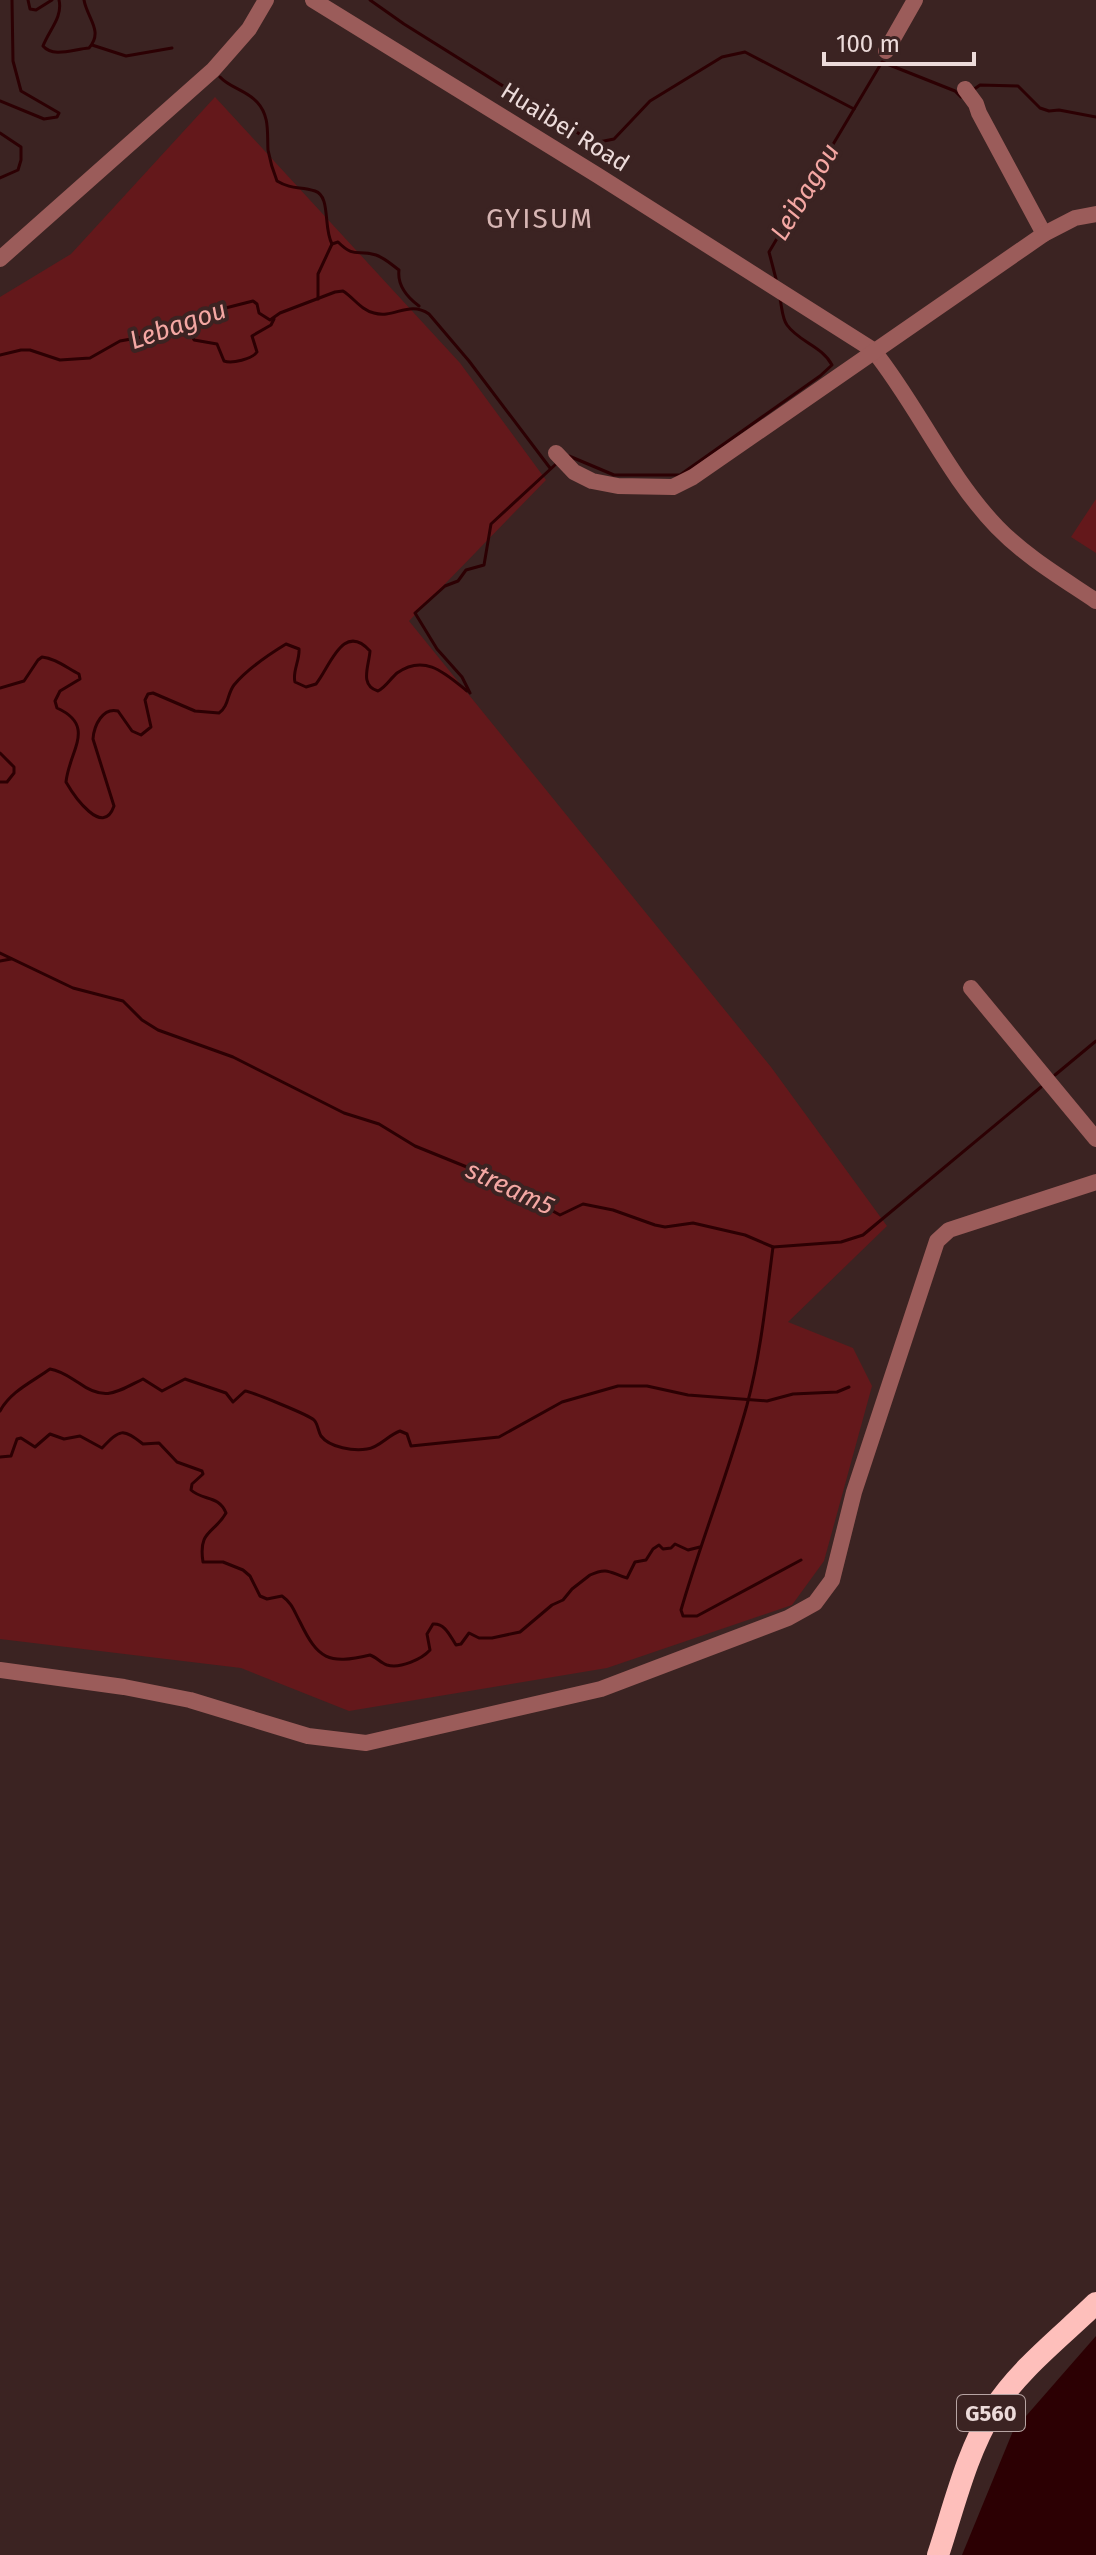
<svg xmlns="http://www.w3.org/2000/svg" width="1096" height="2555" viewBox="0 0 1096 2555" font-family="'Fira Sans',sans-serif">
	<rect width="100%" height="100%" fill="#3b2322"/>
	<g fill="#64181b">
		<polygon points="215,97 460,363 546,480 409,621 771,1067 887,1226 788,1322 853,1348 872,1386 824,1561 792,1605 607,1668 349,1711 241,1668 0,1639 0,297 71,254"/>
		<polygon points="1096,499 1096,553 1071,537"/>
	</g>
	<polygon fill="#2c0003" points="1096,2336 1096,2555 962,2555 1013,2431"/>
	<g fill="none" stroke-linecap="round" stroke-linejoin="round">
		<g stroke="#2c0003" stroke-width="3">
			<polyline points="28,0 30,9 36,10 52,0"/>
			<path d="M59 0C63 17 49 30 43 46 53 58 74 49 89 48 104 31 87 18 84 0"/>
			<polyline points="370,0 404,24 594,143 614,139 650,101 722,57 745,52 854,109"/>
			<polyline points="92,45 126,56 172,48"/>
			<path d="M220 77C230 88 246 90 257 102 270 116 267 133 268 150 270 161 273 171 277 181 292 190 300 186 315 191 331 196 323 228 332 244L318 274V299"/>
			<polyline points="973,90 980,85 1018,86 1040,108 1049,111 1059,110 1096,117"/>
			<polyline points="0,101 44,119 57,117 59,113 21,91 13,61 12,0"/>
			<polyline points="0,133 21,147 21,160 18,170 0,178"/>
			<path d="M332 244 338 242C355 259 357 249 376 255 385 258 392 265 399 270 397 286 407 297 419 306"/>
			<polyline points="776,279 769,252 882,62 955,91 961,97"/>
			<path d="M185 320 194 340 217 344 224 361C232 364 252 359 257 352L252 336 271 325 274 319"/>
			<path d="M0 355 21 350H30L60 360 90 358 120 341 159 334 198 315 253 301 257 304 259 313 270 320 280 313 335 292 343 291C354 298 361 310 374 313 394 319 409 300 429 314L469 361 550 468"/>
			<path d="M569 456 614 475H680L820 376 832 365C822 346 799 342 787 325 782 318 782 307 780 299"/>
			<path d="M0 688 24 681 38 660 42 657C55 658 67 668 79 674L80 679 60 691 55 701 57 708C97 726 69 751 66 782 74 796 103 838 114 806L93 739C94 725 103 707 118 711L132 731 141 735 151 727 145 700 148 694 153 693 195 711 219 713C229 706 227 694 234 685 248 668 268 655 286 644L299 649C300 660 292 672 295 682L306 687 316 684C330 667 343 621 370 651 369 666 359 685 378 691 386 687 390 679 397 673 425 653 446 674 467 691"/>
			<polyline points="470,693 462,677 437,649 415,613 445,586 458,581 466,570 484,565 491,524 556,464"/>
			<polyline points="0,753 14,767 14,773 7,782 0,782"/>
			<polyline points="0,953 73,988 123,1001 142,1020 158,1030 233,1057 344,1113 379,1124 415,1146 489,1176 560,1215 583,1204 613,1210 655,1225 665,1227 693,1223 745,1235 773,1247 841,1242 863,1235 1041,1087"/>
			<polyline points="0,961 11,959"/>
			<polyline points="1055,1075 1096,1041"/>
			<path d="M773 1247C766 1300 761 1353 747 1405 728 1474 701 1541 681 1610L683 1616H697L801 1560"/>
			<path d="M0 1411C11 1391 32 1382 50 1369 62 1371 69 1377 79 1383 105 1402 117 1392 143 1379L162 1391 185 1379 226 1393 233 1402 245 1391C252 1392 309 1415 314 1420 318 1424 318 1431 321 1436 330 1448 354 1451 367 1449 379 1448 388 1435 400 1431L407 1434 411 1446 499 1437 562 1402 618 1386H647L688 1395 767 1401 793 1394 837 1392 849 1387"/>
			<path d="M0 1457 11 1456 17 1439 21 1438 35 1447 50 1434 64 1439 80 1436 102 1448C120 1429 123 1428 143 1444L159 1443 177 1462 202 1471 203 1474 192 1484 191 1490C203 1501 219 1495 226 1513 214 1534 198 1530 203 1562H223L243 1570 250 1576 260 1596 267 1599 282 1596C292 1603 294 1611 300 1622 318 1659 328 1665 370 1655 376 1657 381 1663 387 1665 400 1669 422 1659 430 1650L427 1634 433 1624C445 1623 450 1636 456 1645L461 1644 469 1633 479 1638H492L520 1632 552 1605 563 1600 572 1589 590 1575C609 1566 611 1574 627 1578L635 1562 646 1560 653 1549 659 1545 663 1549 671 1548 675 1544 688 1550 700 1547"/>
		</g>
		<g stroke="#9b5c5a" stroke-width="16">
			<path d="M313 0 597 175 873 350C918 406 947 475 997 527 1026 557 1062 578 1096 601"/>
			<polyline points="886,51 915,0"/>
			<polyline points="965,89 976,104 979,113 1044,234"/>
			<polyline points="0,259 213,70 249,29 266,0"/>
			<polyline points="556,453 574,472 592,481 618,486 673,487 693,477 1044,234 1075,218 1096,214"/>
			<polyline points="971,988 1096,1139"/>
			<polyline points="0,1670 124,1687 190,1700 308,1736 366,1743 601,1689 788,1618 815,1603 832,1580 854,1492 937,1241 949,1230 1096,1182"/>
		</g>
		<path stroke="#febfbb" stroke-width="22" d="M938 2555C954 2507 966 2454 993 2410 1019 2369 1061 2337 1096 2303"/>
	</g>
	<g text-anchor="middle" dominant-baseline="central" stroke-width="8" stroke-linejoin="round" paint-order="stroke">
		<rect fill="#3b2322" stroke="#b7a4a3" stroke-width="2" x="957" y="2395" width="68" height="36" rx="6"/>
		<g font-size="22" font-weight="bold" fill="#ecdbda">
			<text x="991" y="2413">G560</text>
		</g>
		<g font-size="24" fill="#ecdbda" stroke="#3b2322">
			<text transform="translate(565 127) rotate(32)">Huaibei Road</text>
		</g>
		<g font-size="26" font-style="italic" fill="#f4a7a3" stroke="#3b2322">
			<text transform="translate(805 192) rotate(-59)">Leibagou</text>
			<text transform="translate(178 325) rotate(-19)">Lebagou</text>
			<text transform="translate(510 1188) rotate(25)">stream5</text>
		</g>
		<g font-size="28" letter-spacing="2" fill="#d7b6b4" stroke="#3b2322">
			<text x="540" y="218">GYISUM</text>
		</g>
	</g>
	<path d="M824 52v12h150v-12" fill="none" stroke="#ecdbda" stroke-width="4"/>
	<text x="836" y="52" font-size="24" fill="#ecdbda" stroke="#3b2322" stroke-width="6" paint-order="stroke">100 m</text>
</svg>
